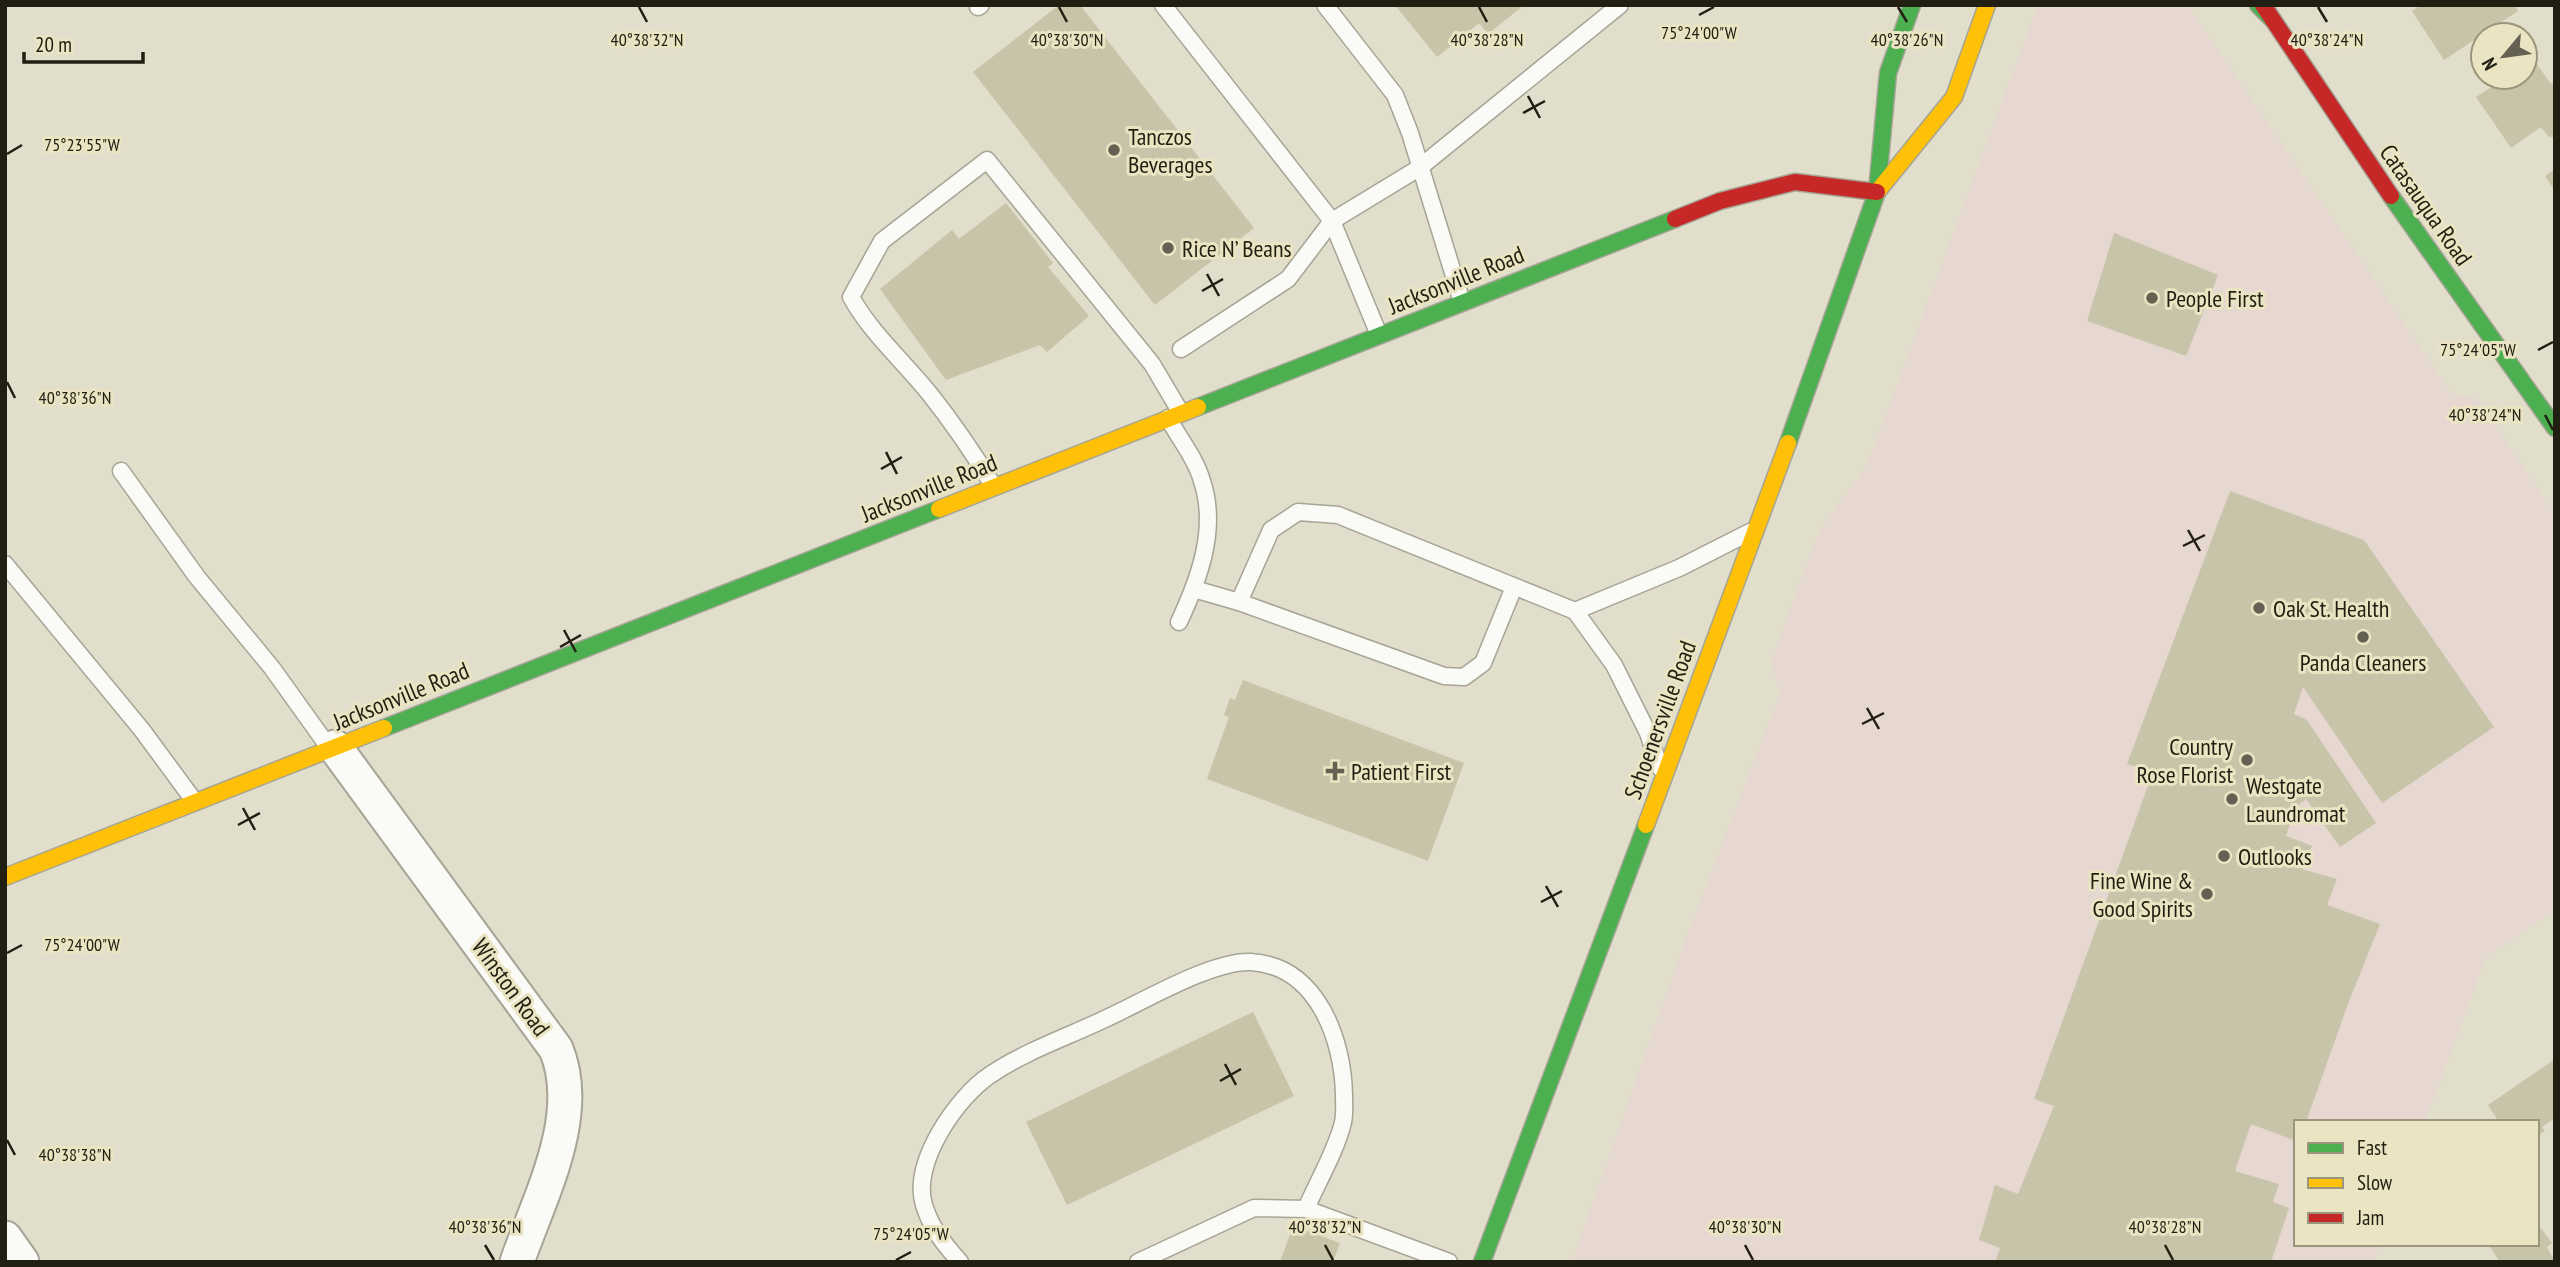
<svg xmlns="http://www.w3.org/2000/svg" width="2560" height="1267" viewBox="0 0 2560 1267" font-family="'PT Sans Narrow',sans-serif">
	<rect width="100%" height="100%" fill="#e1decb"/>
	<polygon fill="#e6d7d1" points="2038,5 2187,5 2451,393 2477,399 2555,514 2555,910 2486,957 2425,1122 2296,1122 2296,1244 2380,1244 2374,1262 1572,1262 1687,936 1780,694 1771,662 1818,533 1864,470 1876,442"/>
	<g fill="#c8c4a9">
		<polygon points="1059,5 1080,5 1254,228 1155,305 973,72"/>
		<polygon points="1395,5 1524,5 1488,34 1479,23 1437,57"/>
		<polygon points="2421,5 2515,5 2518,11 2444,60 2412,11"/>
		<polygon points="2534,60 2551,84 2555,82 2555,138 2548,136 2541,127 2511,148 2476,97 2507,77 2525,77 2525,65"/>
		<polygon points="2555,169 2555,191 2545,176"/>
		<polygon points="1006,203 1053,263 1048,267 1089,316 1047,352 1040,345 946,380 880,289 952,230 959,239"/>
		<polygon points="2114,233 2218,275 2186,356 2087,321"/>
		<polygon points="2230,491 2364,540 2494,727 2382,803 2303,687 2294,714 2307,720 2376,823 2340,847 2306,799 2296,807 2286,836 2312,846 2302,869 2337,879 2327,905 2380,924 2348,1004 2306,1122 2296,1122 2296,1141 2251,1124 2235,1171 2279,1184 2273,1202 2289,1208 2271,1262 1995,1262 2000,1248 1979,1240 1995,1185 2018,1194 2054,1106 2034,1099 2153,772 2127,764"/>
		<polygon points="1243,680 1464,763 1428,861 1207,779 1229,717 1224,715 1230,698 1235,700"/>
		<polygon points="1253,1012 1294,1096 1067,1205 1026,1122"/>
		<polygon points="2555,1059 2555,1118 2542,1127 2545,1131 2537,1136 2537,1122 2499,1122 2488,1105"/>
		<polygon points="1293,1226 1340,1243 1333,1262 1280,1262"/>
		<polygon points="2541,1228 2552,1243 2547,1247 2555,1262 2500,1262 2488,1244 2537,1244 2537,1231"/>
	</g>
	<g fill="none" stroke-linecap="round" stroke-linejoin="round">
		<defs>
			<g id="lane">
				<polyline points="1163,5 1332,221 1379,335"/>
				<polyline points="1325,5 1395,95 1410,133 1462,302"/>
				<polyline points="978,7 981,5"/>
				<polyline points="1181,349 1288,279 1332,221 1419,168 1620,5"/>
				<path d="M1168 418C1179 438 1196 459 1202 481 1218 529 1199 579 1179 622"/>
				<polyline points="121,471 197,577 272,668 330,749"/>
				<path d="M994 487C974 454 953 423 929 393 903 361 871 333 851 297L882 241 987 160 1152 364 1181 413"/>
				<polyline points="5,564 142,730 195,802"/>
				<polyline points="1194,589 1239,602 1271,530 1298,512 1338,515 1575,611 1614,665 1648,733 1660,768"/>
				<polyline points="1239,602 1444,676 1464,677 1483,663 1514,587"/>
				<polyline points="1575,611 1679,568 1750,532"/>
				<path d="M960 1262C944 1244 931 1228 924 1205 911 1163 957 1097 990 1075 1025 1051 1070 1036 1109 1017 1144 1001 1213 960 1251 962 1317 966 1343 1039 1344 1095 1344 1104 1345 1114 1343 1122 1337 1149 1317 1183 1306 1209"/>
				<polyline points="1138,1262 1254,1208 1306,1209 1449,1262"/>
			</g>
			<g id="street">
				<path d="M335 747 556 1049C584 1116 539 1198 517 1262"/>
				<polyline points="5,1238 22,1262"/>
			</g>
			<g id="fast">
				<polyline points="2258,5 2273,20"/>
				<polyline points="2391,196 2555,428"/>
				<polyline points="1198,407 1675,219"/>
				<polyline points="1788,443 1877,192 1888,73 1912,5"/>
				<polyline points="384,728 939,509"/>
				<polyline points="1482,1262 1646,825"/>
			</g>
			<g id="slow">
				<polyline points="1877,192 1954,97 1987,5"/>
				<polyline points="939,509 1198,407"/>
				<polyline points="1646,825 1788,443"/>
				<polyline points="5,877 384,728"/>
			</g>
			<g id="jam">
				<polyline points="2263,5 2391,196"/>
				<polyline points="1675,219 1720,201 1795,182 1877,192"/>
			</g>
		</defs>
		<use href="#lane" stroke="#a6a495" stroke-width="19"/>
		<use href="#street" stroke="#a6a495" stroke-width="37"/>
		<use href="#fast" stroke="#a6a495" stroke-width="19"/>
		<use href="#slow" stroke="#a6a495" stroke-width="19"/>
		<use href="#jam" stroke="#a6a495" stroke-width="19"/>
		<use href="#lane" stroke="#fafaf7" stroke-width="16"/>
		<use href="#street" stroke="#fafaf7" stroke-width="33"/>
		<use href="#fast" stroke="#4caf50" stroke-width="16"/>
		<use href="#slow" stroke="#ffc107" stroke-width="16"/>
		<use href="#jam" stroke="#c62828" stroke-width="16"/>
	</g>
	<path fill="none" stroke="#211e12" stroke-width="2.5" d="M639 7 647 22M1059 7 1067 22M1479 7 1487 22M1898 7 1907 22M2318 7 2327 22M1699 15 1714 7M1528 96 1540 118M1523 113 1545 101M7 154 22 145M1207 274 1219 296M1202 291 1223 279M2538 350 2553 342M7 382 15 398M2545 415 2553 430M886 452 897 474M881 469 902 457M2188 530 2200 551M2183 546 2205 535M564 630 576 652M560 647 581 635M1867 708 1879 729M1862 724 1884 713M243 808 255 830M238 825 260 813M1546 886 1558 907M1541 902 1562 891M7 953 22 945M1225 1064 1236 1085M1220 1081 1241 1069M7 1140 15 1155M485 1245 494 1260M1325 1245 1333 1260M1745 1245 1753 1260M2165 1245 2173 1260M896 1260 911 1252"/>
	<g fill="#646153" stroke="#eae4c2" stroke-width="2.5">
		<circle cx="1114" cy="150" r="7"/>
		<circle cx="1168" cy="248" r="7"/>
		<circle cx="2152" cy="298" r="7"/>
		<circle cx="2259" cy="608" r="7"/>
		<circle cx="2363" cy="637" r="7"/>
		<circle cx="2247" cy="760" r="7"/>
		<path d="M1331.5 760.5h7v7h7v7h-7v7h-7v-7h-7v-7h7z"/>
		<circle cx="2232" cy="799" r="7"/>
		<circle cx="2224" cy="856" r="7"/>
		<circle cx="2207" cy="894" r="7"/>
	</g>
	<g text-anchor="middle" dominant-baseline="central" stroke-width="6" stroke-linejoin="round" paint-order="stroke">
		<g font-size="24" fill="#211e12" stroke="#eae4c2" text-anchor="start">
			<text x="1128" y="136">Tanczos<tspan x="1128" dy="28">Beverages</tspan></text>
			<text x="1182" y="248">Rice N’ Beans</text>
			<text x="2166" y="298">People First</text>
			<text x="2273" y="608">Oak St. Health</text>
			<text x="2363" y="662" text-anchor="middle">Panda Cleaners</text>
			<text x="2233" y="746" text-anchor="end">Country<tspan x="2233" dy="28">Rose Florist</tspan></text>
			<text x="1351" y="771">Patient First</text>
			<text x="2246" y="785">Westgate<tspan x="2246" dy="28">Laundromat</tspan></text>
			<text x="2238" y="856">Outlooks</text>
			<text x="2193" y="880" text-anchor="end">Fine Wine &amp;<tspan x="2193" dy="28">Good Spirits</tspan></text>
		</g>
		<g font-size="24" fill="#211e12" stroke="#eae4c2">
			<text transform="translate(2426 205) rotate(55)">Catasauqua Road</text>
			<text transform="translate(1456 280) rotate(-22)">Jacksonville Road</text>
			<text transform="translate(929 488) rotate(-22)">Jacksonville Road</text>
			<text transform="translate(401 696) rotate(-22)">Jacksonville Road</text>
			<text transform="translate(1660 720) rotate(-70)">Schoenersville Road</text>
			<text transform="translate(511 987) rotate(54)">Winston Road</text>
		</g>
	</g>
	<g font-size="18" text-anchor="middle" fill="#211e12" stroke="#eae4c2" stroke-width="6" stroke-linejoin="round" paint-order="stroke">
		<text x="1699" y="39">75°24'00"W</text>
		<text x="647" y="46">40°38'32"N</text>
		<text x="1067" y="46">40°38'30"N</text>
		<text x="1487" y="46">40°38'28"N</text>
		<text x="1907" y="46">40°38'26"N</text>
		<text x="2327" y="46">40°38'24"N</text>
		<text x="82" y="151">75°23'55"W</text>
		<text x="2478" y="356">75°24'05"W</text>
		<text x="75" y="404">40°38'36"N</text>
		<text x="2485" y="421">40°38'24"N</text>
		<text x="82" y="951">75°24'00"W</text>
		<text x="75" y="1161">40°38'38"N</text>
		<text x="485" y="1233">40°38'36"N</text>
		<text x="1325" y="1233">40°38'32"N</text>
		<text x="1745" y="1233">40°38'30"N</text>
		<text x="2165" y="1233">40°38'28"N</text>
		<text x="911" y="1240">75°24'05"W</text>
	</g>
	<rect width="2560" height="1267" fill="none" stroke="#211e12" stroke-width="14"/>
	<rect x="2294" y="1120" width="245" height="126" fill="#eae4c2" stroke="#9a957c" stroke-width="2"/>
	<rect x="2308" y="1143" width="35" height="10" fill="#4caf50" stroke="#9a957c" stroke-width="2"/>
	<text x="2357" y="1155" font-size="21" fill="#211e12">Fast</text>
	<rect x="2308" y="1178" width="35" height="10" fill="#ffc107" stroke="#9a957c" stroke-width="2"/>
	<text x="2357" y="1190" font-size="21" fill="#211e12">Slow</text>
	<rect x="2308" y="1213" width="35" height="10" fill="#c62828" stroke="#9a957c" stroke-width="2"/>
	<text x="2357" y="1225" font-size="21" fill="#211e12">Jam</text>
	<g transform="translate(2504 56) rotate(241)"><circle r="33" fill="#eae4c2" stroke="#9a957c" stroke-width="2"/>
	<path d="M0-5L12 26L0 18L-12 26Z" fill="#646153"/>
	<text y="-10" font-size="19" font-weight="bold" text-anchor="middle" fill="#211e12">N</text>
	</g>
	<path d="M24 52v10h119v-10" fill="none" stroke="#211e12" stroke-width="3.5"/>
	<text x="35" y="52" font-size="21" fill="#211e12" stroke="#eae4c2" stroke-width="5" paint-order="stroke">20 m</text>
</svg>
